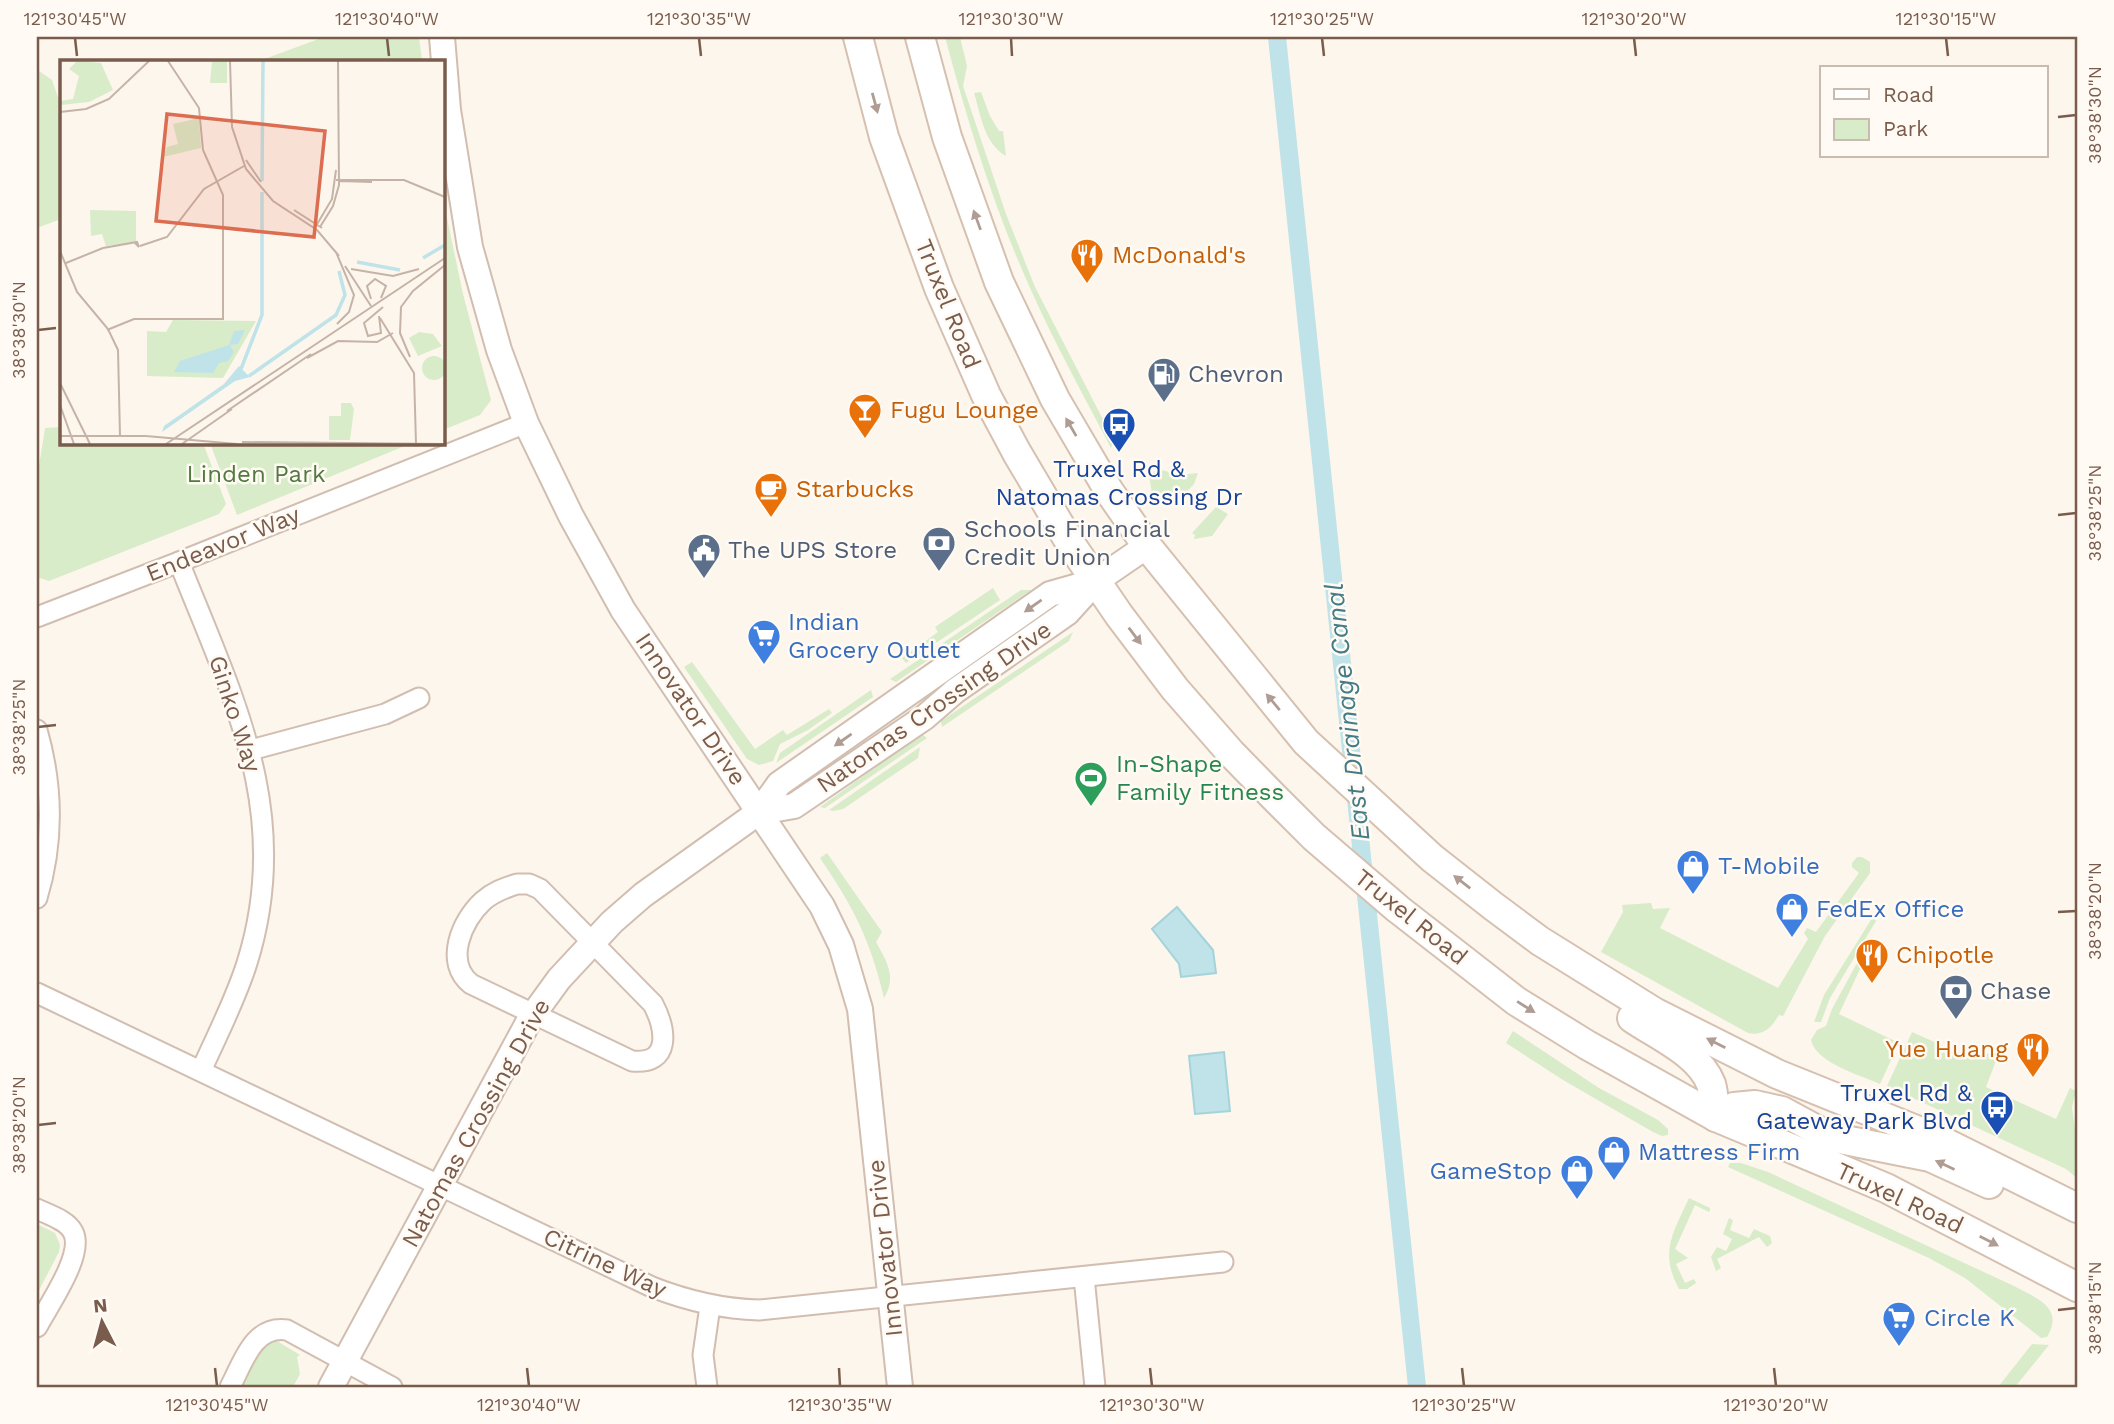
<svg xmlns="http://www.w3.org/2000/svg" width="2114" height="1424" viewBox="0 0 2114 1424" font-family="'Work Sans',sans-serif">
	<rect width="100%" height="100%" fill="#fdf6ec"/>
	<g fill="#d8ecc9">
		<polygon points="324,37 419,37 422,61 259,61"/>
		<path d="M945 37H960L967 66 963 86 1006 214 1035 287 1114 441 1111 448C1084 396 1055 344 1031 290 994 209 968 123 945 37Z"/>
		<polygon points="39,71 52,80 61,106 61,219 37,228 37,73"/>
		<path d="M981 92 990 116 999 131H1003L1006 156C984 143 981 116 974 93Z"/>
		<polygon points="443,199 463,294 491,400 480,415 443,430"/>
		<polygon points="61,427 61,443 203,443 226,504 219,514 49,581 37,577 37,479 45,428"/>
		<polygon points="210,443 412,443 237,515"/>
		<polygon points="1162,470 1178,475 1198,473 1194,484 1174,505 1171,501 1156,505 1148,498 1152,493 1149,476 1155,471"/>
		<polygon points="1216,507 1228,514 1212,536 1194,539 1195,535 1192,533"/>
		<polygon points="993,588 1000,600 906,663 902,658 938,632 935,627"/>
		<polygon points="1021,590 1031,590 896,682 890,679"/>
		<polygon points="1073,632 1069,641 942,727 941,721"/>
		<polygon points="692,662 755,749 783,730 787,735 829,709 832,713 808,730 780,744 773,761 759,765 747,759 684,667"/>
		<polygon points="871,690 873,697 776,763 780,753"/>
		<polygon points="922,734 927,738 825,808 820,807"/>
		<polygon points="920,747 918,758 843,809 833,811 829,810"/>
		<path d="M827 853 882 932 876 942C887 962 897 977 884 998 870 939 854 908 820 858Z"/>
		<path d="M1857 857H1862L1870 862V873L1825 936 1783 1016 1779 1015C1771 1028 1764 1036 1748 1033L1601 952 1623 912 1622 905 1651 903 1653 909 1670 908 1660 928 1778 988 1808 939 1804 933 1807 928 1816 932 1859 873 1852 867V863Z"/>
		<polygon points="1874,915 1876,921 1830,998 1821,1022 1814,1022 1824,995"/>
		<path d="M1863 952 1867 954 1839 1014 1899 1043 1880 1084C1860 1075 1816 1063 1811 1040L1817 1030 1826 1026 1832 1009Z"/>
		<polygon points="1513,1031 1599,1088 1658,1120 1668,1129 1668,1135 1662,1136 1653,1132 1563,1080 1506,1043"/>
		<polygon points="1912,1032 1975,1060 1980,1050 1997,1058 1986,1087 2056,1119 2070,1088 2076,1091 2072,1107 2077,1144 2077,1178 2066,1169 1887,1086"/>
		<path d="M1730 1163H1741L1768 1172 2014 1286C2036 1298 2065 1307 2047 1337L2041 1338 1965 1278 1929 1258 1728 1167Z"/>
		<path d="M1689 1198 1710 1208V1210L1709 1212 1695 1205 1675 1249 1688 1258 1676 1264 1685 1283 1694 1279 1696 1283 1687 1289H1679C1659 1252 1673 1233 1689 1198Z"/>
		<polygon points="1729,1218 1733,1220 1730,1230 1749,1238 1754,1229 1770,1236 1772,1243 1767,1247 1759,1237 1717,1259 1721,1268 1716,1271 1711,1257 1717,1247 1726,1251 1732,1239 1723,1234"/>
		<polygon points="37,1224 55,1233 60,1245 59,1252 37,1294"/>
		<polygon points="271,1340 277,1341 300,1355 297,1357 300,1374 293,1387 236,1387 255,1350"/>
		<polygon points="2032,1344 2049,1345 2015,1387 1998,1387"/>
	</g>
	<g fill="#bfe3e8" stroke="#a5d3da" stroke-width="2">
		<polygon points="1177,907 1213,950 1216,973 1181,977 1179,964 1152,929"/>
		<polygon points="1224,1052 1230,1111 1195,1114 1189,1056"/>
	</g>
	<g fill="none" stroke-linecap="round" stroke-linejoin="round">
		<polyline stroke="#bfe3e8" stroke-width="18" points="1277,37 1417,1387"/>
		<defs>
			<g id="minor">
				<path d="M179 562C233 698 294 814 247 963 235 1001 217 1035 201 1071"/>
				<polyline points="37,617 179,562 526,423"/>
				<path d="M37 730C53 786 54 842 37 898"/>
				<polyline points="251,750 385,714 419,698"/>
				<path d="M517 884H529L540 889 653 1004C666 1029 672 1065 632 1061L471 984C444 963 461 921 483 901 493 892 504 888 517 884Z"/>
				<path d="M37 993 652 1287C688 1301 721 1309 759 1310L1223 1262"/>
				<path d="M37 1209C49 1215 67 1220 73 1232 85 1254 48 1306 37 1327"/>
				<polyline points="1084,1277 1095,1387"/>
				<path d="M230 1387C243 1363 253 1325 287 1330L392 1387"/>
				<polyline points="707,1387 703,1355 710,1306"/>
			</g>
			<g id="tertiary">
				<polyline points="442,37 448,110 470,247 499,350 526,423 571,516 623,610 822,906 841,945 860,1009 900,1387"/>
				<polyline points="759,812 794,806 925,717 955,691 1067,613 1096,581 1147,546"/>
				<polyline points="331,1387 530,1019 559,979 612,922 643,895 759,812 779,784 1050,594 1096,581"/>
			</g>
			<g id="secondary">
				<polyline points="858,37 884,137 939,288 986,395 1017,453 1072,546 1119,615 1175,689 1231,753 1273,796 1314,837 1398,909 1516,1001 1587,1045 1716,1117 1886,1188 2077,1287"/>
				<polyline points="920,37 947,137 999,282 1055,399 1109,491 1147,546 1306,742 1432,858 1493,906 1540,941 1654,1012 1777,1074 1936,1138 2077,1208"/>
				<path d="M1632 1018C1658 1036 1699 1053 1711 1084 1714 1094 1714 1106 1716 1117"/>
				<polyline points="1716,1117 1734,1107 1755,1105 1782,1111 1830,1137 1930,1157 1989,1184"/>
			</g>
		</defs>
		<use href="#minor" stroke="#d1beb0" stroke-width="23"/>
		<use href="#tertiary" stroke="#d1beb0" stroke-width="28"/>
		<use href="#secondary" stroke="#d6c0b0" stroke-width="32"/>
		<use href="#minor" stroke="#fff" stroke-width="19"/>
		<use href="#tertiary" stroke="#fff" stroke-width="24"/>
		<use href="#secondary" stroke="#fff" stroke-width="28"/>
	</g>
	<defs><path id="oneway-solid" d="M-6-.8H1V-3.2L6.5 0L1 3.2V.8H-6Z" transform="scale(1.75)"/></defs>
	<g fill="#af9d94">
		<use href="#oneway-solid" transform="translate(875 103) rotate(75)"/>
		<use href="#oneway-solid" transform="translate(977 220) rotate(-110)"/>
		<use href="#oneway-solid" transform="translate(1071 427) rotate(-120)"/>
		<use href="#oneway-solid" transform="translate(1033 606) rotate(145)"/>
		<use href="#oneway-solid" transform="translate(1135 636) rotate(53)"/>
		<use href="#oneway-solid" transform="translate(1273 702) rotate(-130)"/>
		<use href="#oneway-solid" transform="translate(843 740) rotate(145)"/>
		<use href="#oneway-solid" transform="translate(1462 882) rotate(-142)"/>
		<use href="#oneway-solid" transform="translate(1526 1007) rotate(32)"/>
		<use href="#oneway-solid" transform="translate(1716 1043) rotate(-153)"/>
		<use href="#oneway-solid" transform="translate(1945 1165) rotate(-155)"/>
		<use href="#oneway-solid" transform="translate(1989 1241) rotate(27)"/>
	</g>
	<path fill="none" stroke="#7a5c4d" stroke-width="2.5" d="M75 38 77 56M387 38 389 56M699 38 701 56M1011 38 1012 56M1322 38 1324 56M1634 38 1636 56M1946 38 1948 56M2058 117 2076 115M38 330 56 328M2058 515 2076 513M38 727 56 725M2058 912 2076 911M38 1125 56 1123M2058 1310 2076 1308M215 1368 217 1386M527 1368 529 1386M839 1368 840 1386M1150 1368 1152 1386M1462 1368 1464 1386M1774 1368 1776 1386"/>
	<defs>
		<symbol id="restaurant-pin" viewBox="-11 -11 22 30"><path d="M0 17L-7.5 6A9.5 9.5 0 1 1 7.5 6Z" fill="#e8710a" stroke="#fffaf3"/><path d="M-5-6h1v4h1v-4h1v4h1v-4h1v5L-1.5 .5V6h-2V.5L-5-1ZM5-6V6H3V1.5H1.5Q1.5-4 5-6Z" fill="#fff"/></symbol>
		<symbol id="fuel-pin" viewBox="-11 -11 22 30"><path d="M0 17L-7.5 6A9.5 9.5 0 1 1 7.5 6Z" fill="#5c6f8a" stroke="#fffaf3"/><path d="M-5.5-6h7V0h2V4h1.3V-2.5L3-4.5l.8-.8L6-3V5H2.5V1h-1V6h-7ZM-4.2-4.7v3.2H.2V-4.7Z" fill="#fff"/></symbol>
		<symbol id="bar-pin" viewBox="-11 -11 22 30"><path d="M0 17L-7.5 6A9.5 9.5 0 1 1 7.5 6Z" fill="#e8710a" stroke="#fffaf3"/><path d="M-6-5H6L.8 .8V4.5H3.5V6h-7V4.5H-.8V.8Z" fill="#fff"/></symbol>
		<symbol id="bus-pin" viewBox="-11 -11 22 30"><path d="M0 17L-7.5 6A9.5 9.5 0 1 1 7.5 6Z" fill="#1a4fb4" stroke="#fffaf3"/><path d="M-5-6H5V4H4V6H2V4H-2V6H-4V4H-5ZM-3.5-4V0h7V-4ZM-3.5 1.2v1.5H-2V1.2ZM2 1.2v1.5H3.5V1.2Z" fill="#fff"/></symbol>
		<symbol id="cafe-pin" viewBox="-11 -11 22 30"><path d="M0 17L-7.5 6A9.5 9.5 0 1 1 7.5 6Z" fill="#e8710a" stroke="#fffaf3"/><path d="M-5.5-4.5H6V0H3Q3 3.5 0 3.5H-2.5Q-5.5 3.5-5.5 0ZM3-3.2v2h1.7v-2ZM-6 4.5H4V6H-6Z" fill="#fff"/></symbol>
		<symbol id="bank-pin" viewBox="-11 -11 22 30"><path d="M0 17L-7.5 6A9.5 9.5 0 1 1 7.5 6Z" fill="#5c6f8a" stroke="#fffaf3"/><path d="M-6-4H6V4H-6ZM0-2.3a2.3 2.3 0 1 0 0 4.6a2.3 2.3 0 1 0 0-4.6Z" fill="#fff"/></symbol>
		<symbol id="civic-pin" viewBox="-11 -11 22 30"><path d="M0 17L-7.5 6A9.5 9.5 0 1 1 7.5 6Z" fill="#5c6f8a" stroke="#fffaf3"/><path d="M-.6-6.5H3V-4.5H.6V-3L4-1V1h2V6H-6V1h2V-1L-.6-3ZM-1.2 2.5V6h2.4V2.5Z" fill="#fff"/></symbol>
		<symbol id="supermarket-pin" viewBox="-11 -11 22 30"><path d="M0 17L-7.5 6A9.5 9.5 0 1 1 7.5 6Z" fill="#3f7fe0" stroke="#fffaf3"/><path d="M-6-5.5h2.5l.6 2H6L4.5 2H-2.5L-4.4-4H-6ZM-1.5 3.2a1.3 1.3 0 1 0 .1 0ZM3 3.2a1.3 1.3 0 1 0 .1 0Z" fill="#fff"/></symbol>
		<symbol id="stadium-pin" viewBox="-11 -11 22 30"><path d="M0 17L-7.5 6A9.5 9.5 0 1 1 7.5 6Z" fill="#2e9e5b" stroke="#fffaf3"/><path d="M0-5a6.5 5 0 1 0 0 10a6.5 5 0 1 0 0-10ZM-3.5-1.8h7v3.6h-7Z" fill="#fff"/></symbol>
		<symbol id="shop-pin" viewBox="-11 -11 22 30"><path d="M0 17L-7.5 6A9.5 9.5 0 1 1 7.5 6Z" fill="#3f7fe0" stroke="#fffaf3"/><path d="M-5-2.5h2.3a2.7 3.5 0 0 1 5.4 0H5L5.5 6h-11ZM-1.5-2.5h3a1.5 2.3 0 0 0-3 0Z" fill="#fff"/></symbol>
	</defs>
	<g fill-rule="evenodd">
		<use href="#restaurant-pin" x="1068" y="236" width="38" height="52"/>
		<use href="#fuel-pin" x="1145" y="355" width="38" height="52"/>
		<use href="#bar-pin" x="846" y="391" width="38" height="52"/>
		<use href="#bus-pin" x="1100" y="405" width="38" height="52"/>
		<use href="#cafe-pin" x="752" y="470" width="38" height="52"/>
		<use href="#bank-pin" x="920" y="524" width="38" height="52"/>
		<use href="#civic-pin" x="685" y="531" width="38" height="52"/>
		<use href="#supermarket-pin" x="745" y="617" width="38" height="52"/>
		<use href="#stadium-pin" x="1072" y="759" width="38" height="52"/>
		<use href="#shop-pin" x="1674" y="847" width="38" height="52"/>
		<use href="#shop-pin" x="1773" y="890" width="38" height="52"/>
		<use href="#restaurant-pin" x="1853" y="936" width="38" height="52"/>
		<use href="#bank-pin" x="1937" y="972" width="38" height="52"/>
		<use href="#restaurant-pin" x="2014" y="1030" width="38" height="52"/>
		<use href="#bus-pin" x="1978" y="1088" width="38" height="52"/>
		<use href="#shop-pin" x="1595" y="1133" width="38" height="52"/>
		<use href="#shop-pin" x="1558" y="1152" width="38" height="52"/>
		<use href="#supermarket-pin" x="1880" y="1299" width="38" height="52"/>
	</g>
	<g text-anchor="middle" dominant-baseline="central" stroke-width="5" stroke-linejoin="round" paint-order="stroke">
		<g font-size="24" fill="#c56008" stroke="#fffaf3" text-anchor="start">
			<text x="1112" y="255">McDonald's</text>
			<text x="890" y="410">Fugu Lounge</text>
			<text x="796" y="489">Starbucks</text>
			<text x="1896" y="955">Chipotle</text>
			<text x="2008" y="1049" text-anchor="end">Yue Huang</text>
		</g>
		<g font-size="24" fill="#7a5c4d" stroke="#fffaf3">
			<text transform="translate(948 304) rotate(68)">Truxel Road</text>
			<text transform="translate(223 544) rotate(-22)">Endeavor Way</text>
			<text transform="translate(934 707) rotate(-35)">Natomas Crossing Drive</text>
			<text transform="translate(691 709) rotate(56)">Innovator Drive</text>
			<text transform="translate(235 714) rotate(72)">Ginko Way</text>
			<text transform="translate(1411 917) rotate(39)">Truxel Road</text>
			<text transform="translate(476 1123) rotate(-61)">Natomas Crossing Drive</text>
			<text transform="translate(1900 1198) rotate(25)">Truxel Road</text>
			<text transform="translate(885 1248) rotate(-96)">Innovator Drive</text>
			<text transform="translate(605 1263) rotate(25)">Citrine Way</text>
		</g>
		<g font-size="24" fill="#4e5e75" stroke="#fffaf3" text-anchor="start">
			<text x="1188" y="374">Chevron</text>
			<text x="964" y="529">Schools Financial<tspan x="964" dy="28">Credit Union</tspan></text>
			<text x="728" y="550">The UPS Store</text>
			<text x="1980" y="991">Chase</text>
		</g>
		<g font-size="24" fill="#164399" stroke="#fffaf3">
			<text x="1119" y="469">Truxel Rd &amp;<tspan x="1119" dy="28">Natomas Crossing Dr</tspan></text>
			<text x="1972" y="1093" text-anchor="end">Truxel Rd &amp;<tspan x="1972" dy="28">Gateway Park Blvd</tspan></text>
		</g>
		<g font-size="24" fill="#537a41" stroke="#fffaf3">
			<text x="256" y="474">Linden Park</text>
		</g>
		<g font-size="24" fill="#366cbe" stroke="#fffaf3" text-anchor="start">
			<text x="788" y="622">Indian<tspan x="788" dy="28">Grocery Outlet</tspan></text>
			<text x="1718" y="866">T-Mobile</text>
			<text x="1816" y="909">FedEx Office</text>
			<text x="1638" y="1152">Mattress Firm</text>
			<text x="1552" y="1171" text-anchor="end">GameStop</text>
			<text x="1924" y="1318">Circle K</text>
		</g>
		<g font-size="24" fill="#27864d" stroke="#fffaf3" text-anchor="start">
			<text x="1116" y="764">In-Shape<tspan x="1116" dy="28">Family Fitness</tspan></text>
		</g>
		<g font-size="26" font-style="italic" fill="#437c86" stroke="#fffaf3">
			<text transform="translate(1347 712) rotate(-96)">East Drainage Canal</text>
		</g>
	</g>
	<g transform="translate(60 60)">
		<rect width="385" height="385" fill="#fdf6ec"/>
		<path d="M17 1 41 3 53 30 29 42 1 45 0 41 13 39 19 16 9 9ZM152 1H167V23H150ZM139 58 141 88 103 97 107 87 118 84 113 64ZM30 150 76 151V182L46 186 42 174 31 176ZM113 260 196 261 163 318 87 316V271L106 272ZM359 272 373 274 382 286 358 296 349 278ZM362 308a12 12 0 1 1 24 0a12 12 0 1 1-24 0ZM281 343H291L294 349 290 380H269V356H281Z" fill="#d8ecc9"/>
		<path d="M185 270 178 284 170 285 174 292 168 301 159 303 153 313 114 312 120 301 169 285 174 271ZM179 306 190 317 175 321 102 372 104 366 164 324Z" fill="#bfe3e8"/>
		<path fill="none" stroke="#bfe3e8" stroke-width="3.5" d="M202 121 203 1M363 198 385 185M297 202 340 210M181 309 202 255V132M189 316 276 255 285 235 279 211"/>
		<path fill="none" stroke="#c5b3a7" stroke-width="2" d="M170 1 172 67 186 109 213 141 257 170 279 196M0 52 26 49 49 39 89 1M186 100 201 122M276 120H344L385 137M279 121 312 122M234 150 262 168M256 166 272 139 276 110M260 167 273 146 279 125 278 1M80 186 107 177 144 129 184 106M0 191 17 232 48 269 58 290 60 376M276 192 294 235 289 252 277 264M6 203 43 188 77 182 79 187 75 183M285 206 311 246M291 209 333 216 359 209M311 239 307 226 315 219 326 226 321 238M319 256 321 273 308 276 304 263 323 247M320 258 354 313 356 384M47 270 74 259H163V135L143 90 139 48 108 1M350 297 340 273 341 247 353 231 385 205M247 298 278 281 317 282 333 273M0 323 30 384M0 345 14 384M167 351 251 294M0 376H86L177 384M182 382 385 384M106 384 385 198M122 384 172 349"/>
		<path fill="#dc6d51" fill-opacity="0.15" stroke="#dc6d51" stroke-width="3.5" d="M107 54 265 71 254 177 96 161Z"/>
		<rect width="385" height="385" fill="none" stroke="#7a5c4d" stroke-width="3.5"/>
	</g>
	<rect width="2114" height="1424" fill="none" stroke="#fffaf3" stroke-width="77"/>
	<rect x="1820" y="66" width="228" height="91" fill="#fffaf3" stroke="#cabbb1" stroke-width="2"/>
	<rect x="1834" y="89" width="35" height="10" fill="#ffffff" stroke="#cabbb1" stroke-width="2"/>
	<text x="1883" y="102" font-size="21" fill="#7a5c4d">Road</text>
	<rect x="1834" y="119" width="35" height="21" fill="#d8ecc9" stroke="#cabbb1" stroke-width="2"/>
	<text x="1883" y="136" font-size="21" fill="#7a5c4d">Park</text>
	<g transform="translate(102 1322) rotate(354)" stroke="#fffaf3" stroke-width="5" paint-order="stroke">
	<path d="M0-5L12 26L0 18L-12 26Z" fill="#7a5c4d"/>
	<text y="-10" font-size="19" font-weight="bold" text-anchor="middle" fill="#7a5c4d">N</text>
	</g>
	<rect x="38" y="38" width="2038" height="1348" fill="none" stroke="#7a5c4d" stroke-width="2.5"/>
	<g font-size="18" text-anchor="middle" fill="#7a5c4d">
		<text x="75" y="25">121°30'45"W</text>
		<text x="387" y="25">121°30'40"W</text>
		<text x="699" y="25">121°30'35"W</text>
		<text x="1011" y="25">121°30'30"W</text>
		<text x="1322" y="25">121°30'25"W</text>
		<text x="1634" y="25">121°30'20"W</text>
		<text x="1946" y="25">121°30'15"W</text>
		<text transform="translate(2095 115) rotate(-90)" y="6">38°38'30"N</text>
		<text transform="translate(19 330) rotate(-90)" y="6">38°38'30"N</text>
		<text transform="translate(2095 513) rotate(-90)" y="6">38°38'25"N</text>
		<text transform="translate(19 727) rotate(-90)" y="6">38°38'25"N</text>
		<text transform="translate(2095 911) rotate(-90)" y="6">38°38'20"N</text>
		<text transform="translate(19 1125) rotate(-90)" y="6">38°38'20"N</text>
		<text transform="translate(2095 1308) rotate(-90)" y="6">38°38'15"N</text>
		<text x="217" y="1411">121°30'45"W</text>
		<text x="529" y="1411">121°30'40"W</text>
		<text x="840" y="1411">121°30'35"W</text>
		<text x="1152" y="1411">121°30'30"W</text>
		<text x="1464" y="1411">121°30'25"W</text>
		<text x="1776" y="1411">121°30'20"W</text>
	</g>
</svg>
